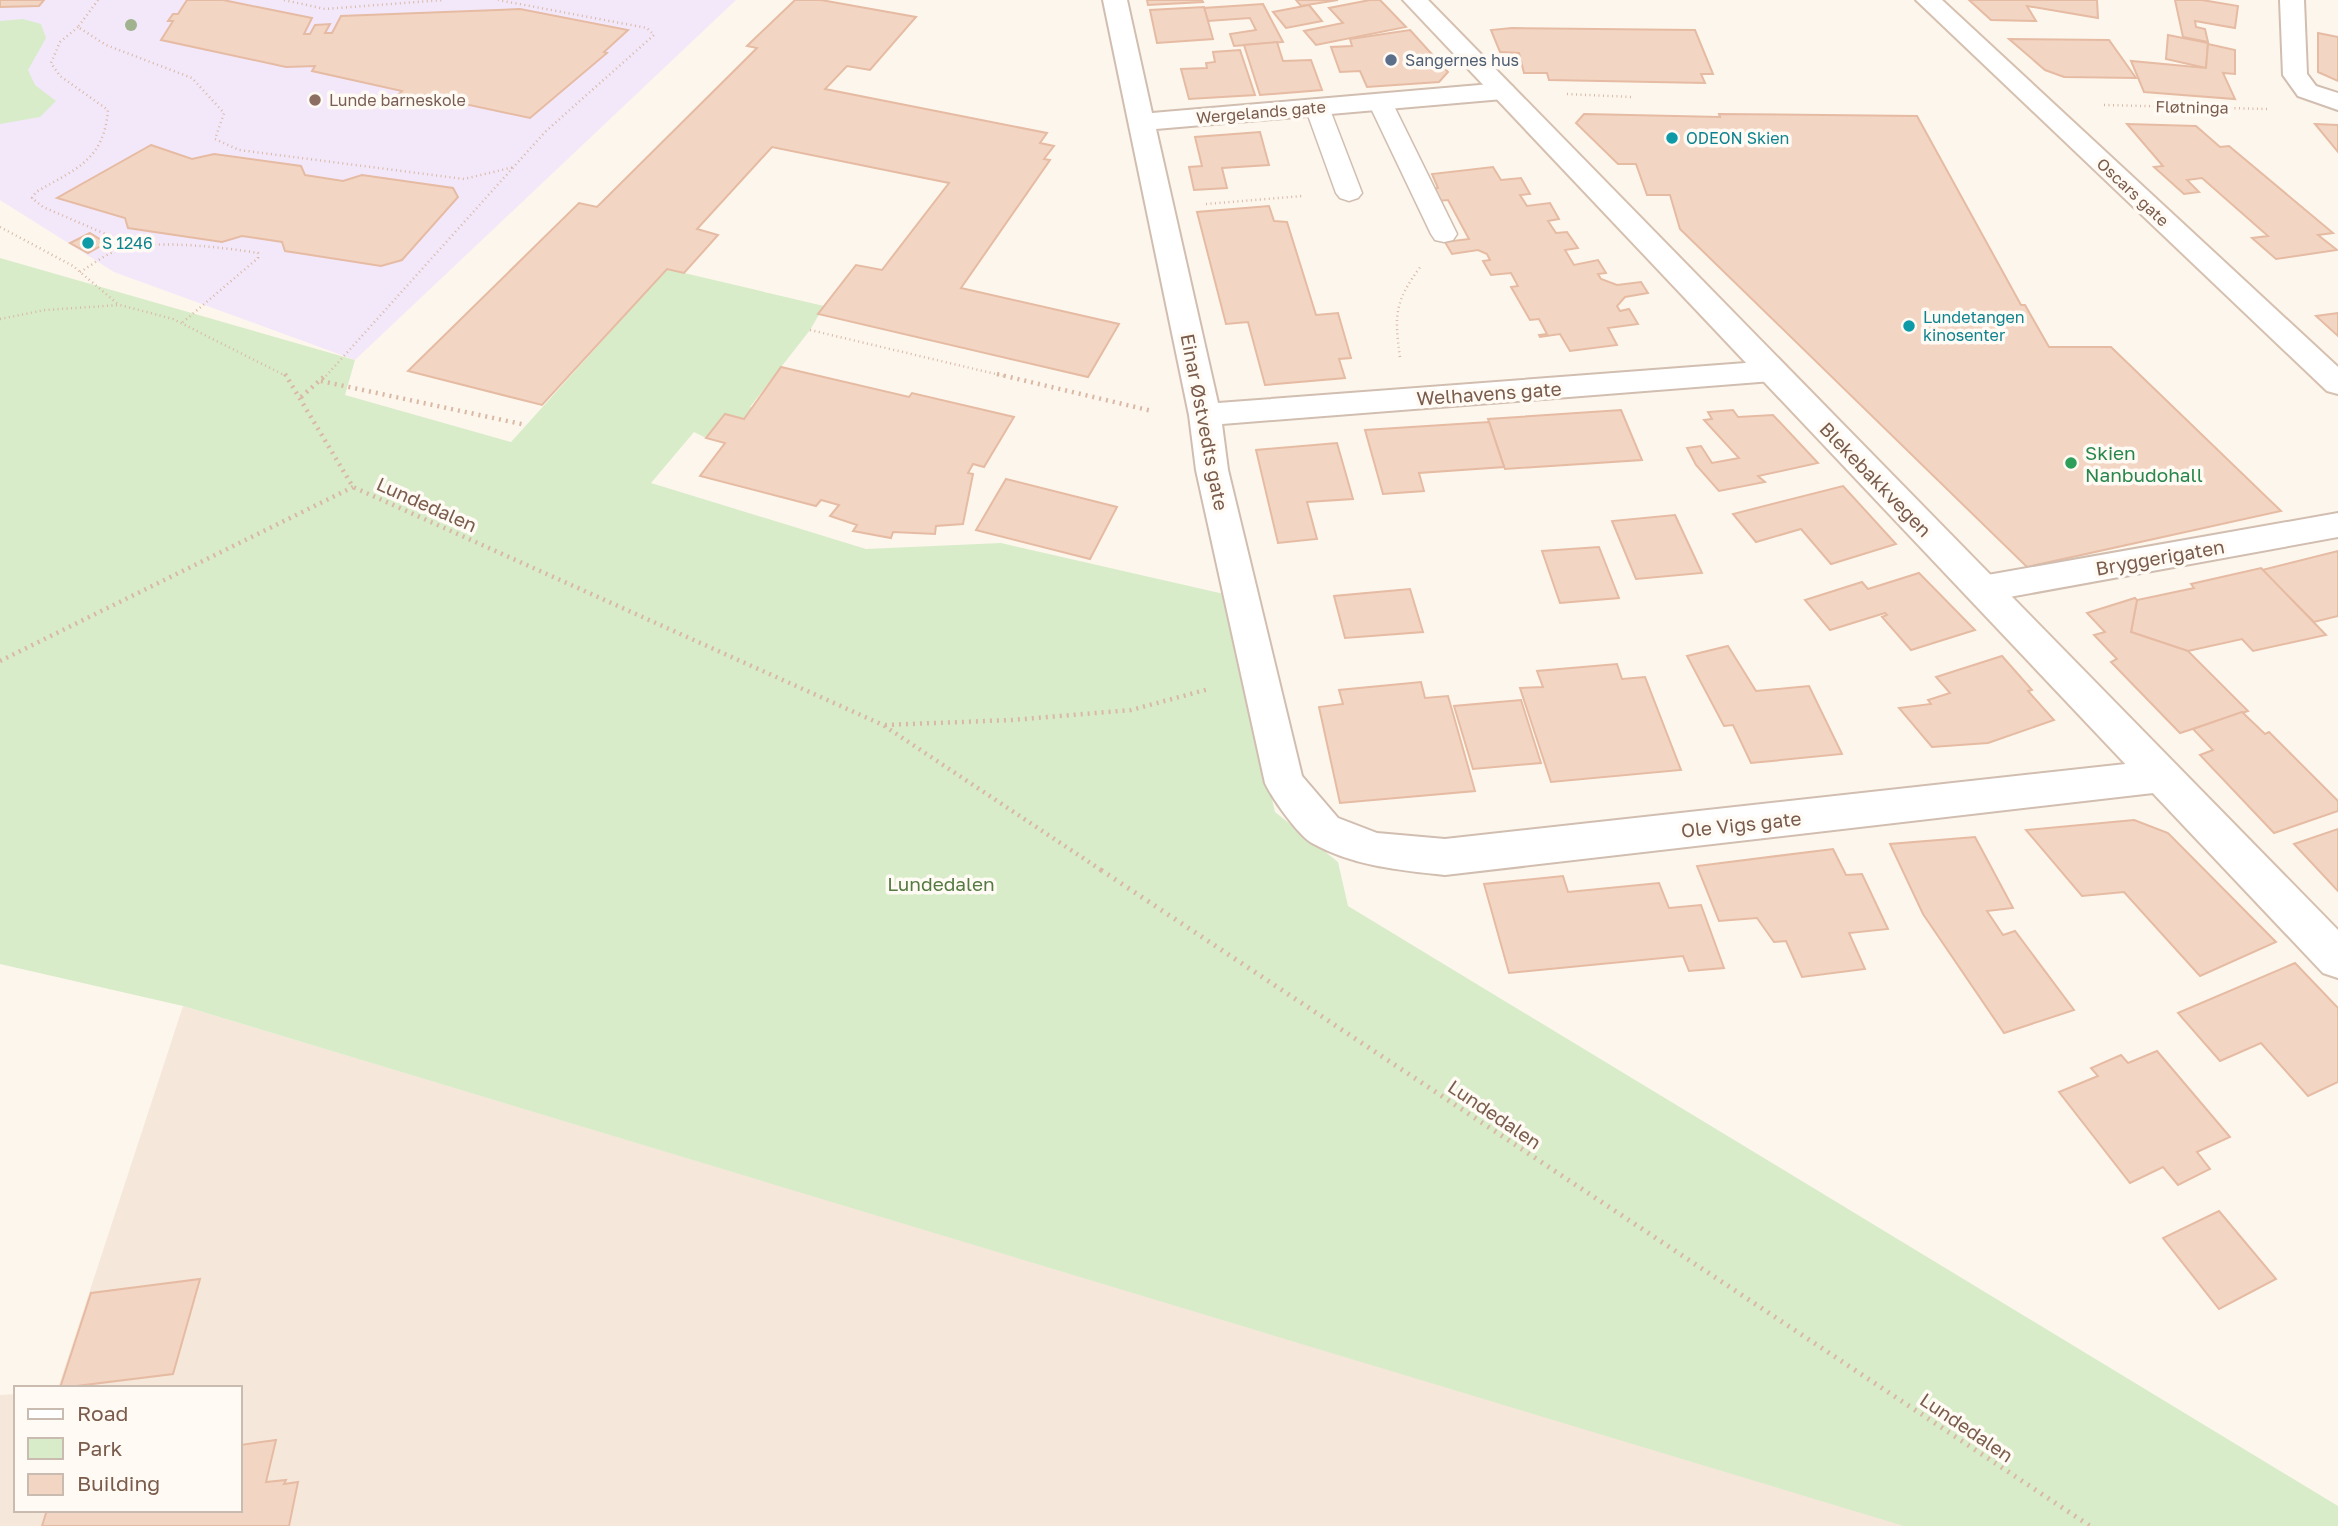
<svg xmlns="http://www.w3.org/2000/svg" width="2338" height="1526" viewBox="0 0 2338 1526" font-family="'Golos Text',sans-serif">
	<rect width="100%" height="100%" fill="#fdf6ec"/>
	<polygon fill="#f5e8da" points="183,1006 1901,1524 1904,1526 0,1526 0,1395 16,1394 16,1510 240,1510 240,1388 58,1388"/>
	<polygon fill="#f3e8fa" points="0,0 736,0 355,360 114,272 0,200"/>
	<g fill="#d8ecc9">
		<polygon points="23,19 41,24 46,38 28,70 35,85 56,101 40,117 0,124 0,21"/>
		<polygon points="0,258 355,360 345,395 511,442 667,269 824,306 810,330 750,407 753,408 744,419 725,414 706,438 694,432 651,483 866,549 1001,543 1224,594 1275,812 1338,862 1348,906 2338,1506 2338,1526 1904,1526 183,1006 0,964"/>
	</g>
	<g fill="#f3d5c3" stroke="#e6bba3" stroke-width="2">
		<polygon points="0,0 44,0 39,6 0,7"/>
		<polygon points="187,0 223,0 312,18 304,34 310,34 315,25 330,24 325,33 332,33 341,16 520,9 628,30 604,52 607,53 530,118 423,95 420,98 399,94 402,91 312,71 315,66 286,67 161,40 173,21 168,21 173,14 178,14"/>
		<polygon points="795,0 821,0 916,17 870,70 847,66 825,89 1047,133 1040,143 1054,146 1044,159 1050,160 961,288 1119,324 1088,377 818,314 856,265 882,270 949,183 772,147 697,229 718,235 684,273 667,269 542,405 408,371 579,203 597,207 757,48 747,46"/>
		<polygon points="1147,0 1202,0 1203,2 1148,5"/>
		<polygon points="1296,0 1338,0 1301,6"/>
		<polygon points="1370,0 1380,0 1406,27 1316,45 1304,31 1343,23 1329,8"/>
		<polygon points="1969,0 2097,0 2098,18 2027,6 2036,21 1991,20"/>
		<polygon points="2175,0 2202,0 2238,6 2235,28 2195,21 2196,27 2205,29 2208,42 2183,37"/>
		<polygon points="1263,4 1283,42 1234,46 1230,34 1256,30 1250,18 1208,21 1204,8"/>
		<polygon points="1309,5 1322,21 1286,28 1273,12"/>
		<polygon points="1204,7 1213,39 1157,43 1150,10"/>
		<polygon points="1512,28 1695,30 1713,74 1701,74 1705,83 1549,80 1547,73 1524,73 1519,53 1500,52 1491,30"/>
		<polygon points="1410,30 1448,72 1439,82 1367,87 1360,71 1340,72 1331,47 1352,46 1350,39"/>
		<polygon points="2318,33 2338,37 2338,81 2318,72"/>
		<polygon points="2168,35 2208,43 2206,68 2166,59"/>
		<polygon points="2009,39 2109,40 2136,78 2064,77 2045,70"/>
		<polygon points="1277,42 1283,61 1311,60 1322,90 1260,95 1244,45"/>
		<polygon points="2208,44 2235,50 2235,74 2223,73 2235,99 2144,92 2131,61 2206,68"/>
		<polygon points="1240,50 1255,95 1189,99 1181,69 1207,68 1206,63 1215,62 1213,52"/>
		<polygon points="1584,114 1720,117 1719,114 1917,116 2021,305 2025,305 2049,347 2111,347 2281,511 2027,567 1680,229 1670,195 1647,195 1636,164 1618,164 1576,123"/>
		<polygon points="2127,124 2196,126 2220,147 2229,146 2333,233 2318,235 2337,250 2276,259 2252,238 2268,236 2202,178 2187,180 2199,192 2184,194 2154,167 2163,166"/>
		<polygon points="2315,124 2338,125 2338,152"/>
		<polygon points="1260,132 1269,165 1222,168 1227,188 1194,190 1189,167 1202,166 1195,137"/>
		<polygon points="151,145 192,159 214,154 301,166 305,175 343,181 362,175 453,188 458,197 402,260 381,266 285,251 282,242 242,236 222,242 128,228 125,218 57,198"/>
		<polygon points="1493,167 1501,180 1521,178 1530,194 1520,195 1527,206 1550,203 1559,219 1548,221 1556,233 1567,232 1578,248 1565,250 1574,265 1598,260 1606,273 1598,274 1601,279 1617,285 1641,282 1648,293 1625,297 1617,306 1620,311 1629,309 1638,324 1608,328 1617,345 1570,351 1560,334 1540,337 1539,335 1547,334 1539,319 1530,320 1511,287 1518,286 1511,273 1491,275 1483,261 1490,260 1487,254 1478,250 1452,254 1445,242 1469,239 1448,200 1437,201 1431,189 1438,188 1432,174"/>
		<polygon points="1269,206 1274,221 1287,222 1316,315 1338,313 1351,358 1339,359 1345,378 1265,385 1248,322 1226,324 1197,212"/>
		<polygon points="90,233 106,243 88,253 70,243"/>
		<polygon points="2338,313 2338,336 2316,316"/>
		<polygon points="781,367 909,397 912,393 1014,417 984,467 973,464 968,473 973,474 963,524 936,526 935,534 893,532 891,538 853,531 857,525 830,516 839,505 821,500 816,506 700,476 725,443 706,438 725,414 744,419"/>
		<polygon points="1621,410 1642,460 1505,469 1488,419"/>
		<polygon points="1733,410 1738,417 1773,415 1818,463 1758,476 1765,482 1719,491 1696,465 1687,448 1701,446 1712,463 1739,458 1704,420 1712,419 1708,412"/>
		<polygon points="1489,422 1504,467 1419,473 1424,491 1383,494 1365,430"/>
		<polygon points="1337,443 1353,499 1307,502 1317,539 1278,543 1256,450"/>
		<polygon points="1006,479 1117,507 1090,559 976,530"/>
		<polygon points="1843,486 1896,544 1831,564 1801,529 1756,542 1733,514"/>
		<polygon points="1675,515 1702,573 1636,579 1612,521"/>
		<polygon points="1599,547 1619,598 1560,603 1542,551"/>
		<polygon points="2338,551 2338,616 2314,622 2262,570"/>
		<polygon points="2261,568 2326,635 2253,651 2242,639 2188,651 2131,632 2137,600 2194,588 2191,584"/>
		<polygon points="1919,573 1975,630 1911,650 1882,617 1887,615 1885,613 1830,630 1805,600 1862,582 1868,589"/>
		<polygon points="1410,589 1423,632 1345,638 1334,596"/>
		<polygon points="2135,598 2137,600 2131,632 2188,651 2248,711 2180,733 2111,662 2117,659 2094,635 2105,632 2087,613"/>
		<polygon points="1728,646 1756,691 1809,686 1842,754 1751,763 1733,725 1724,726 1687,656"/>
		<polygon points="2002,656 2032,690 2028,691 2054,720 1988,743 1932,747 1899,708 1931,704 1928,700 1950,693 1936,677"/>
		<polygon points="1617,664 1622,679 1645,677 1681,770 1551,782 1520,688 1543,687 1537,671"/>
		<polygon points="1421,682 1425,698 1448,696 1475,791 1340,803 1319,707 1343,704 1339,690"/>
		<polygon points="1521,700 1541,763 1473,769 1454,706"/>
		<polygon points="2242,712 2265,734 2269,732 2338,801 2338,811 2274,833 2200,755 2213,750 2193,729"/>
		<polygon points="2134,820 2168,833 2276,942 2200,976 2124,892 2082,896 2026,830"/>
		<polygon points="2338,829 2338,891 2294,844"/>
		<polygon points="1975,837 2013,908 1987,911 2003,935 2015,931 2074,1010 2004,1033 1923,914 1890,844"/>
		<polygon points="1833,849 1846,875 1862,874 1888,929 1849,933 1865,969 1802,977 1786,941 1774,942 1757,918 1719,921 1697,866"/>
		<polygon points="1563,876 1568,892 1659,883 1669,908 1701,905 1724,968 1689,971 1683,956 1509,973 1484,884"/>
		<polygon points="2295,963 2338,1008 2338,1082 2308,1096 2261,1043 2220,1061 2178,1013"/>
		<polygon points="2157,1051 2230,1137 2197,1152 2210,1169 2178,1185 2163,1167 2130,1183 2059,1092 2098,1076 2091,1068 2121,1055 2128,1063"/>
		<polygon points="2219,1211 2276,1279 2219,1309 2163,1238"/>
		<polygon points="200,1279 173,1374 60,1388 91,1293"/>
		<polygon points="276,1440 266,1482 286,1480 284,1484 298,1482 289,1526 42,1526 47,1510 240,1510 240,1445"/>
	</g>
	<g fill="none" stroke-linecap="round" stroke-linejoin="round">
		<defs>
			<g id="lane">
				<polygon points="1380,95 1389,97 1392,102 1457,234 1453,240 1444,242 1435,240 1431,234 1368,102 1371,97"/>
				<polygon points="1317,100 1326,102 1329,107 1362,193 1358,198 1349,201 1340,198 1336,193 1305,107 1308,102"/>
			</g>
			<g id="street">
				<path d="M1103 0H1127L1152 113 1503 83 1512 86 1516 91 1512 96 1503 99 1156 129 1218 403 1772 361 1783 364 1787 371 1783 378 1772 381 1222 424 1228 470 1302 776 1338 818 1377 833 1445 839 2162 760 2176 765 2181 776 2176 787 2162 792 1445 875C1399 870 1353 866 1312 843 1298 835 1272 798 1265 783L1196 470 1189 415Z"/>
				<polygon points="2280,0 2304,0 2307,74 2316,86 2338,93 2338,110 2298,96 2283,75"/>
				<polygon points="2338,513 2338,537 1982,602 1970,598 1964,589 1970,580 1982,576"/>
			</g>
			<g id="secondary">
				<polygon points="1403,0 1428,0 2338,930 2338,978 2323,973"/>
				<polygon points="1916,0 1942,0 2338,367 2338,394 2327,391"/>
			</g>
		</defs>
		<use href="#lane" stroke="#d1beb0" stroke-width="3"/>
		<use href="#street" stroke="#d1beb0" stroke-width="4"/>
		<use href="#secondary" stroke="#d6c0b0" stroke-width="4"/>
		<g stroke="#d9b8a5" stroke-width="2.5" stroke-dasharray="1 3.5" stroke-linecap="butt">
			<polyline points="98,0 78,27 106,45 192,78 224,113 215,139 239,150 464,179 514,167"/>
			<polyline points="284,0 325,9 443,0"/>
			<path d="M78 27 60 42 51 63 60 76 108 110C104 161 75 169 36 192L32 198 43 207 117 239 121 249"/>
			<polyline points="1567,94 1631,97"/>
			<polyline points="2104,105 2267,109"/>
			<polyline points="1206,204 1302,196"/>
			<polyline points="0,227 73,266 119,305"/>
			<path d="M80 272C92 265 104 255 118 250 152 239 222 247 258 253V258L182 323"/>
			<polyline points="0,319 45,310 120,305 173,319 286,376"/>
			<polyline points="810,330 1004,376"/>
			<path d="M1400 357C1394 314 1395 301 1421 266"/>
			<polyline points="326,376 545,132 654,35 647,28 498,0"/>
		</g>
		<g stroke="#d9b8a5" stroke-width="4.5" stroke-dasharray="2 5" stroke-linecap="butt">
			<polyline points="285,374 353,487 883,725 1104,872"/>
			<polyline points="997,374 1152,411"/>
			<polyline points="321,381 526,425"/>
			<polyline points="301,397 327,374"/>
			<polyline points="0,661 353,487"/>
			<polyline points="885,725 1012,720 1131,710 1209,689"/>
		</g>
		<polyline stroke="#d9b8a5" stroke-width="5" stroke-dasharray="2 6" stroke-linecap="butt" points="1101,870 2090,1526"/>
		<use href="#lane" fill="#fff" fill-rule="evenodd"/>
		<use href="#street" fill="#fff" fill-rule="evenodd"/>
		<use href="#secondary" fill="#fff" fill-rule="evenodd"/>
	</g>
	<circle fill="#a0b28e" cx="131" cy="25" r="6"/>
	<circle fill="#5c6f8a" stroke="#fffaf3" stroke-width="2.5" cx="1391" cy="60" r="7"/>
	<circle fill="#8d6e63" stroke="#fffaf3" stroke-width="2.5" cx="315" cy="100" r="7"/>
	<g fill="#0f9aa8" stroke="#fffaf3" stroke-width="2.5">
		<circle cx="1672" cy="138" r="7"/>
		<circle cx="88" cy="243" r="7"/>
		<circle cx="1909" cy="326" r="7"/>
	</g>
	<circle fill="#2e9e5b" stroke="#fffaf3" stroke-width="2.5" cx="2071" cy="463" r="7"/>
	<g text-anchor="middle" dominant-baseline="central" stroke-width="7" stroke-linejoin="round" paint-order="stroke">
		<g font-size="16" fill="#4e5e75" stroke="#fffaf3" text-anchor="start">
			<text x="1405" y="60">Sangernes hus</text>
		</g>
		<g font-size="16" fill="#785e54" stroke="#fffaf3" text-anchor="start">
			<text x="329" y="100">Lunde barneskole</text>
		</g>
		<g font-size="16" fill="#7a5c4d" stroke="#fffaf3">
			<text transform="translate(2192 107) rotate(1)">Fløtninga</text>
			<text transform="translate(1261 112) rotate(-5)">Wergelands gate</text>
			<text transform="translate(2133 192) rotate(43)">Oscars gate</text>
		</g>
		<g font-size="16" fill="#0d838f" stroke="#fffaf3" text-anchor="start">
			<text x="1686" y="138">ODEON Skien</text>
			<text x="102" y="243">S 1246</text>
			<text x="1923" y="317">Lundetangen<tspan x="1923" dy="18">kinosenter</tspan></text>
		</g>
		<g font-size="19" fill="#7a5c4d" stroke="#fffaf3">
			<text transform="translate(1489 393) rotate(-4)">Welhavens gate</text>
			<text transform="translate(1205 422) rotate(79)">Einar Østvedts gate</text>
			<text transform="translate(1876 479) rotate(46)">Blekebakkvegen</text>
			<text transform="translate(427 504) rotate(24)">Lundedalen</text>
			<text transform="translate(2160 557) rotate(-10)">Bryggerigaten</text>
			<text transform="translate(1741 824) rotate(-6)">Ole Vigs gate</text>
			<text transform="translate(1495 1114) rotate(34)">Lundedalen</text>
			<text transform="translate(1967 1427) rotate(34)">Lundedalen</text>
		</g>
		<g font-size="19" fill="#27864d" stroke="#fffaf3" text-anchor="start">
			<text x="2085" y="452">Skien<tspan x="2085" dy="22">Nanbudohall</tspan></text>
		</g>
		<g font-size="19" fill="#537a41" stroke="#fffaf3">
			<text x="941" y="883">Lundedalen</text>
		</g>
	</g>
	<rect x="14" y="1386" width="228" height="126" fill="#fffaf3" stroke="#cabbb1" stroke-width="2"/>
	<rect x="28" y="1409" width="35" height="10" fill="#ffffff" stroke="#cabbb1" stroke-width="2"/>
	<text x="77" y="1421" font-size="21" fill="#7a5c4d">Road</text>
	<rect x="28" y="1438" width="35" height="21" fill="#d8ecc9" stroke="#cabbb1" stroke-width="2"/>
	<text x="77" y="1456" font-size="21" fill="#7a5c4d">Park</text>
	<rect x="28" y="1474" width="35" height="21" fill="#f3d5c3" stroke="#cabbb1" stroke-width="2"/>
	<text x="77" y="1491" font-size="21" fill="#7a5c4d">Building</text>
</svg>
